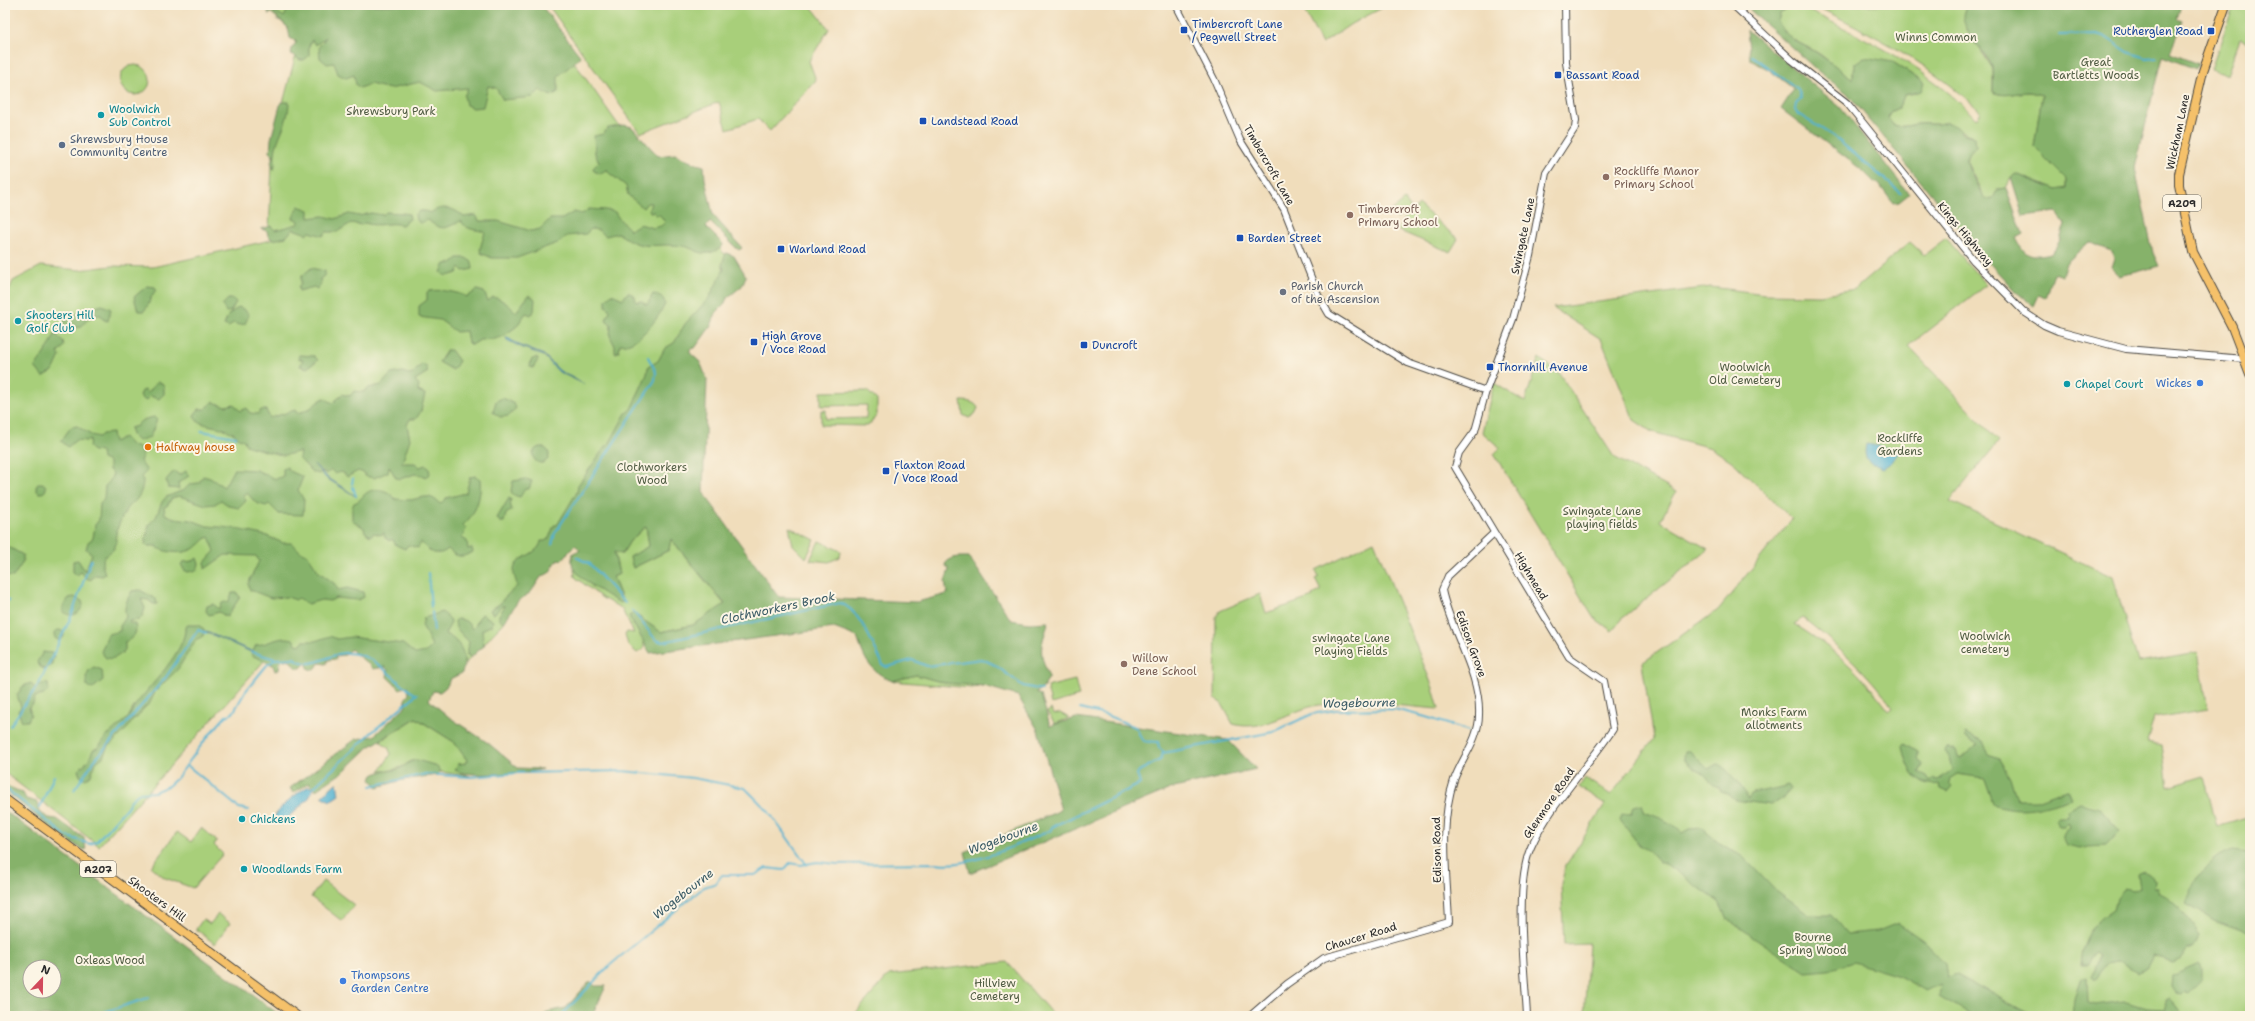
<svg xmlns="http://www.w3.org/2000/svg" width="2255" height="1021" viewBox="0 0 2255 1021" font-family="'Shantell Sans',sans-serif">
	<rect width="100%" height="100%" fill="#fcf5e5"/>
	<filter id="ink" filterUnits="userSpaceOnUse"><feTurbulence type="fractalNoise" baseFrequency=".025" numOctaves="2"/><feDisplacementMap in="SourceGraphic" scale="8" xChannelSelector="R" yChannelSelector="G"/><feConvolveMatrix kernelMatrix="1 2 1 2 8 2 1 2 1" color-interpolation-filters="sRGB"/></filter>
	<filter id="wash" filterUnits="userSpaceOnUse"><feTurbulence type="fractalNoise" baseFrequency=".012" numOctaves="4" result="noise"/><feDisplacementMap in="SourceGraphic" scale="16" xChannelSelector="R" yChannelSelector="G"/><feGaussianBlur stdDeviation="0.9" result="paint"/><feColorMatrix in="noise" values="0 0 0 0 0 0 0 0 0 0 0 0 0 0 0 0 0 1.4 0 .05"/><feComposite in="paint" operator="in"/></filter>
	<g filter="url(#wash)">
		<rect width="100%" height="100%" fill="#f0ddbb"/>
		<g fill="#a8cf7a" stroke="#6a7d52" fill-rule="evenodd">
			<path d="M262 5H534L660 184 734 264 503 622 507 618C503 626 490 635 484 645L482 631C473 638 466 642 467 655L471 657 465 664 464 656 414 687 372 649 272 652 99 846 5 773V300L13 281 41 266 79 270 111 266 153 267 271 240 272 232 269 231 273 141 297 50 292 31Z"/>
			<polygon points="548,5 810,5 829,29 809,61 816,80 770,131 758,119 727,129 719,102 640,133"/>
			<polygon points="1301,5 1381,5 1382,8 1351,24 1322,44"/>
			<path d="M1788 5H1797C1860 36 1928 66 1976 119L1981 112C1933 65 1873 34 1813 5H1969L1964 11 1966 28 1993 69V92C2006 98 2016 92 2029 92 2033 92 2038 94 2042 95L2034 147 2067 180V188L2056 190 2016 174 2011 178 2006 188 1998 189 1993 199H1985L1967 163 1969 154 1976 146 1971 135C1961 133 1956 126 1947 122 1936 126 1929 123 1918 124 1909 125 1904 128 1893 125L1888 118 1890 112 1898 108 1905 95 1912 94 1924 83 1893 62 1853 69V80C1842 72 1832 63 1821 55 1802 42 1790 44 1778 21L1780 14 1788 7Z"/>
			<polygon points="2234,5 2250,5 2250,43 2240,39 2227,75 2211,69"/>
			<circle cx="135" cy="80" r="15"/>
			<polygon points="1405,200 1411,209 1397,219 1391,211"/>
			<polygon points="1419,205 1458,239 1450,252 1397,230 1406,217"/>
			<path d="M1946 238 1986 285 1908 346 1999 441 1950 501 2113 577 2138 663 2198 653 2208 709 2154 718 2147 742 2162 745 2168 787 2204 776 2217 827 2250 817V1016H1584L1589 944 1564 945 1561 884 1566 865 1605 804 1579 787 1585 778 1611 795 1654 739 1642 663 1718 610 1792 519 1733 462 1711 448 1652 432 1634 420 1601 339 1553 308 1711 287 1765 294 1820 295 1855 289 1910 242 1924 255ZM1803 618C1836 644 1869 673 1893 708L1889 711C1860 672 1836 650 1794 624Z"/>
			<polygon points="1539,358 1559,373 1614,457 1676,492 1660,521 1708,549 1624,617 1612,631 1593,617 1494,454 1500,448 1482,432 1494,383 1525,402"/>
			<polygon points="867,391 877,400 877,415 868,426 821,425 821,411 826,410 826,419 866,418 867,405 821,406 821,392"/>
			<path d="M961 401C968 401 975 402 978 408L975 414 969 418 963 415Z"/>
			<polygon points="646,526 649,546 630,557 633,568 669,550 670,538 725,605 693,625 660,632 635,614 629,616 644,642 644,649 637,653 628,645 625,635 627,632 634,633 621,608 602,598 575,577 574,569 593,587 623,602 613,577 619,574 614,552 622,554 630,541"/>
			<polygon points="789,527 815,540 806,558 793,545"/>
			<polygon points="819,541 841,551 840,557 829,562 810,560"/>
			<path d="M1374 541 1433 688 1439 709C1399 706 1358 700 1319 705 1291 709 1264 733 1233 724L1222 704 1215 699 1216 617 1220 611 1260 594 1266 613 1313 597 1312 595 1321 591 1315 579 1319 577 1316 570Z"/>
			<polygon points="916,675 945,683 984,686 972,688 892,681"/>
			<polygon points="1075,680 1079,696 1051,704 1047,687"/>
			<polygon points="1051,709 1053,715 1060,713 1069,718 1055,724 1047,712"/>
			<path d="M416 718 454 742 467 760 458 772 470 776 440 772 441 771C407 751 412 771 380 771L391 754 388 747 380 741Z"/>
			<polygon points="201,828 217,841 214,845 223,854 193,888 165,878 151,867 177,832 191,842"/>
			<polygon points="323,881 354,905 342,921 311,897"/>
			<polygon points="218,914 230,923 215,944 196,929 203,919 210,924"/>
			<polygon points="1007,962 1054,1016 853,1016 889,975"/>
		</g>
		<g fill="#86b26a" stroke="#586e4a" fill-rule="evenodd">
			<polygon points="259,5 276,5 269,15 267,8 260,9"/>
			<polygon points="285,5 541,5 581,57 558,76 558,92 551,96 540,90 533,97 503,100 496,88 488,86 483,107 473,108 466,105 464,96 468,88 437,91 420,82 390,89 370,84 360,88 356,85 354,75 346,78 338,74 334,63 327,64 320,58 319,47 326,37 316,45 312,40 309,46 309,56 304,60 300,60 291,54 292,48 297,42 290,38 288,28 281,20 277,20 278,17 273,13 275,11 284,17 287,11"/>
			<path d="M1751 5H1788V7L1780 14 1778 21C1790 44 1802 42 1820 55 1832 63 1842 71 1853 79L1854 64 1864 57 1893 62 1924 83 1921 91 1905 95 1898 108 1890 112 1888 118 1893 125C1904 128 1909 125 1918 124 1929 123 1936 126 1947 122L1957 127 1962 133 1975 137 1976 146C1972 151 1966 156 1967 163 1968 169 1981 193 1985 199L1993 198 1998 189 2006 188 2023 234 2016 238C2026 258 2031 258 2052 254L2059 243 2065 224 2056 212 2023 216 2011 178 2016 174 2056 190 2067 188V180L2034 147 2042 95C2038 94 2033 92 2029 92 2016 92 2006 98 1993 92 1993 85 1994 76 1993 70 1989 52 1948 21 1969 5H2181L2177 19 2182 21 2170 53 2198 64 2196 69 2162 56 2135 168 2153 253 2159 266 2120 276 2111 267 2114 258 2111 251 2089 242 2066 263 2062 276 2053 273 2045 298 2039 295 2034 306 2015 291 1981 254 1847 93 1818 71 1750 10Z"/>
			<polygon points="1747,30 1840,107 1909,194 1899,202 1893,203 1878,183 1874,182 1862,170 1781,109 1794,89 1768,69 1750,60"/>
			<path d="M281 102H289C289 124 276 137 275 154 274 161 276 163 274 170L271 162 274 156 270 153 271 139Z"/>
			<path d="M624 125 632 127 658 156 675 154 693 163 704 166 705 179 713 215 742 248 739 250 735 247 710 222 706 227 723 244 722 247C701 261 698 248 682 246 653 242 645 253 618 233L606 236 598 230 591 229 586 234 567 236 560 242 517 258H492L481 253 480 249 485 232C476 229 467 231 461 221 447 227 443 233 428 220L420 223 416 220 415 214C420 210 425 210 430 213 442 205 453 207 464 217L476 215 479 221H498L531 231 540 229 550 219H562L574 212 582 214 589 209C598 210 606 209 615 212 618 219 625 224 630 230L640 224 653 228 661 226 665 222 660 215H655L654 212H650L649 209 651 203H647L643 208 628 195 626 186 609 173 607 169 600 174 594 171 593 168 599 162 595 154 594 136 603 134 608 128Z"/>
			<path d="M298 206 309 210V218L324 216 335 219 349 214 359 216 371 213 383 215 386 212C394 213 401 212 409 214L410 219 402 225C389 221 378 228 365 223L361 225 351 223 337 232H326L323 236 310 232 307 234 293 229 286 237 273 240 268 236 267 231 261 229 271 226 275 230 298 224 299 221 293 218Z"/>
			<path d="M726 253 734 256 746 276 742 286 727 298 724 305 716 313 711 326 695 348 690 349V353L700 362 707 379 703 492 777 595 779 597 917 602 947 594 945 581 949 570 945 564C951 556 960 557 969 557L1011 620 1029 623 1048 622C1047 630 1043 637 1042 645 1040 656 1045 666 1049 677L1044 687 1036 693 1041 695 1050 726 1076 718 1228 740 1256 769 1170 789 970 873 965 852 1061 810 1038 730 1018 696 984 686 945 683 916 675 892 681C869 670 865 661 857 637L834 628 650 653 629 616 633 613 661 632 693 625 725 604 671 539 669 550 633 568 630 557 649 546 646 526 630 541 622 554 614 552 619 574 613 577 623 602 620 603C609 597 573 576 572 563 571 560 573 556 573 553L580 550 575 545 562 560 558 559 549 573 541 577 531 592 518 601 504 622 499 619V615L505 606H502L494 614 492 613 490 610 501 603 503 599 517 586C517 581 513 576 514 571 514 556 539 556 541 541H545L549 538 554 525H557L577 492 578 485 605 447 609 444 626 413 631 409 647 374 648 367 658 361 665 348 674 343 685 324 709 298 724 269 722 264Z"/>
			<path d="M458 258H466L472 262 473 269 463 271 460 268 457 273C451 275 445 278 441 272L445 264 452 263Z"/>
			<polygon points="311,268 325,271 325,275 320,279 321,284 317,289 314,287 299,291 298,287 301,283 301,277"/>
			<path d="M147 286 155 287 156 290C149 298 151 303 144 311H138L134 297Z"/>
			<path d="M477 290 484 292 488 301 493 297C503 299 508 305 516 312L529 295 535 299 534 311 531 315 526 313 516 327 502 337 495 339 480 340 472 345 468 343 466 331 456 332 440 320 419 317V306L427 300V292C436 288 459 292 467 297Z"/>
			<path d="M628 292 635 296 636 302 641 301 647 305 653 294C660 295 664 297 665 304 659 318 636 348 620 344L619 351 615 353V346L610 336 611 324 606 320 610 310 606 306V299L612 294 623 299Z"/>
			<polygon points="228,299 233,299 236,302 231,311 226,312 222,305"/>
			<path d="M102 305 111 309 108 321 104 320 101 315C90 315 87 320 81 327L59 331 57 336 63 341 64 346 58 353 60 356 53 371 43 377 35 367 50 345 59 325 75 314Z"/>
			<polygon points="239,307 245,310 249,315 245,324 239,325 233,323 229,327 224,325 229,314"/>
			<polygon points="447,350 451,350 459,361 453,370 439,362"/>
			<polygon points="299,355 314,356 318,360 307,368 300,366 303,360 298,358"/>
			<polygon points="537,357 538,360 533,368 530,367 531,360"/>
			<path d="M422 364 426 366 428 372 415 380 419 385 418 391 425 394 421 411 416 419H410L407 425 410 439 402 463H415L420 467 425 465 429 468 430 474 425 477 415 474 400 479 396 478 389 466 388 472 374 478 365 476 364 473 358 471 347 477 344 473 340 472 335 474 331 470 327 474 323 471 319 474 312 472 299 458 300 452C294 452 290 455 284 455 282 456 250 447 246 445L244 440C237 439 236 434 231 432 221 426 208 427 197 421L194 415 199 409H205L213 402 226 406 234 404 240 411 246 408 250 413 258 414 261 410H266L270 418 295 410 297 413C312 410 312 405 324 398L333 403 342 394 350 396 354 391 363 392 368 388 381 385 391 374 403 372 411 375Z"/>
			<polygon points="157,382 162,383 164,386 164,394 159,399 150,396 145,401 140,396 142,391 145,390 148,393"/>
			<polygon points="503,398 514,404 516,408 509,416 500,417 493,412 496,401"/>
			<path d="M154 417 157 420 150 437 138 441 132 435 130 428 137 426C140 419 147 419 154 417Z"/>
			<path d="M77 426 91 435 99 437 102 434 112 433 114 442 124 437 131 445 139 448 143 455 140 461 147 471 141 477 143 480C143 488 140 497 134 502 132 504 129 505 127 508 123 516 112 535 117 542L113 550 104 557 102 564 105 574 103 576 95 575 91 580 86 578 81 572 77 575 73 573V561L78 560 85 571 92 554 86 549 88 542 93 538 95 525 99 520 100 504 104 499 105 486 110 481 113 473 109 470V462L102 459 101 452 93 451 89 447 90 439 86 441 76 440 68 447 61 441 71 427Z"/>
			<circle cx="541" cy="455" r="8"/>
			<path d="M287 467 290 471 303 477 298 490 304 500 303 515 279 514 269 504 266 506 256 503 247 493 243 495 246 501 239 508 229 506 221 500 215 504 206 505 179 496 172 498 167 506 164 507 165 514 174 518 191 520 207 526 232 528 267 536 283 543H291L301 552 307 554 319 572 335 584 338 590 347 588 363 592 364 597 358 600 336 598 330 601 321 600 308 604 298 598 296 600 287 597 271 598 250 590 248 584 259 561 256 556 225 555 205 569V562L215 551 209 537C204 539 203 542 199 545 187 555 171 554 157 548V546H147L145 544 149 524 156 517 162 502 166 497 184 490 190 484 199 483 203 476 210 478 224 487 234 469 256 470 276 479 283 476V469Z"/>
			<polygon points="174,471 179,475 186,471 189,476 178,483 179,489 168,488 166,480"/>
			<path d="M475 476 480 479C482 496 476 514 463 525L466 529 462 538 467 541 468 549 472 548 473 552C462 558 457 558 448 549 437 558 429 552 421 542L418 548 408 545 405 549 396 545 392 539 390 541 385 538 384 533 381 535 374 533 370 536 365 532 364 528 352 520V508L354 503C360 501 360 499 364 495 373 486 389 489 395 499 401 499 409 501 415 499 427 496 431 495 440 504L446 498 466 493 470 477Z"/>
			<polygon points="526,479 532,481 529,489 525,489 520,497 513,495 511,491 513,481"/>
			<circle cx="41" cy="488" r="5"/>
			<polygon points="509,498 511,499 510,503 512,510 506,514 504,522 500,522 497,518"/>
			<polygon points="5,545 23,555 23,562 13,577 5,576"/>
			<polygon points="197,558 199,564 197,570 188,572 184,570 181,564 183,562 193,561"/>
			<path d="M140 590 156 599 157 604H153L148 600 141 599 145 608 143 615 139 620 129 621 130 623 135 624C138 634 133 638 125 642V650C119 656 114 660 106 658L101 652 108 634 120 631V626L126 617C123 608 127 599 132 591Z"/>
			<polygon points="232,593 237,593 240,597 227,617 219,612 209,615 206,611 207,606 213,604 219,609 222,603 229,601"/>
			<path d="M74 597 82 601 83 605C79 615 72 618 63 612V606L69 598Z"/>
			<path d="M442 612 450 619 451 623 445 634C461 641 468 656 462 673L450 679 447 686 440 692 433 691 429 700 449 717 488 743 518 768 543 769C529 773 465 778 455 770L458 764 466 763 467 760 454 742 416 718 369 747 343 772 316 790 309 783 293 793 290 788 356 739 374 736 406 706 405 699 409 694 407 686 400 689 387 677 388 670 385 667 373 669C366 661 358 657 351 649L345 655 336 656V659L328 660 326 664 319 663 315 670 309 669 306 663 301 668H296L289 659 280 661 279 670 275 671 273 665 251 655 256 645C269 644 280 635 293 639L296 644 300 645 303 641H315L330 636 337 639 351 637 403 644 415 654 426 652 432 646 422 625 424 618Z"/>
			<path d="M482 614 493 621 492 625 482 630 484 646 471 657 467 655 469 642 456 628 455 621 457 619C465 619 469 623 472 629L475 627 478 619Z"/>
			<path d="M188 625H198L204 629 203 636 196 640 178 669 155 692 150 703 143 709 137 718H134L127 729 107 748 103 757 96 762 91 775 86 779 80 776 78 770 88 761 93 750 99 747C105 735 116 728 126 720 130 716 132 709 136 704 150 686 187 649 185 627Z"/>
			<circle cx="59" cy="635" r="5"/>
			<polygon points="43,652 52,653 54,656 51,666 44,669 41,668 37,662"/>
			<polygon points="94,667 102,670 103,680 92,689 87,686 86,677 89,670"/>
			<polygon points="31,683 35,688 46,683 48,684 49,690 44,695 35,697 33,704 29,707 31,714 28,721 22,721 18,711 21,707 17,695 23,686"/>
			<path d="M1965 733 1983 741 1989 755 1999 759 2010 777 2017 800H2036L2067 789 2071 798C2042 807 2023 814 1993 804L1984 778 1957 774 1951 778 1950 783 1953 786 1948 792 1941 789 1940 784C1916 788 1907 767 1903 746L1905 743 1918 751V758L1923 765 1919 773 1927 777 1930 782 1934 779 1938 780 1952 770 1949 757 1945 751 1947 747 1956 750 1958 757 1961 758 1978 744 1966 738Z"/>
			<path d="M1685 751H1690L1708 769 1717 764C1724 764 1746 791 1748 799L1752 793C1764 790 1776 790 1788 785L1791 789 1784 797 1771 805 1735 800 1728 794 1721 792 1719 787C1711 785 1710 780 1705 775 1698 768 1688 768 1684 757Z"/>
			<path d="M418 760C427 764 435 763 441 771L437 775 403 780 377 787 371 779 373 775C381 770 389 772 398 769 407 766 406 761 418 760Z"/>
			<path d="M5 781 7 786 23 793 26 799 37 802 39 812 49 818 57 819 84 838 86 850C74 849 18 801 5 790Z"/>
			<path d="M2080 803 2099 808 2120 831 2106 846 2088 847 2080 849 2066 846C2061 838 2062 832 2070 827L2068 822 2064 826H2059L2055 820 2058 817H2068L2067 810Z"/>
			<path d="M1642 804 1645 813C1660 817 1671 822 1682 833L1689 829 1702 828 1718 842 1743 857 1776 891 1809 915H1831L1847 934 1878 931 1898 923 1924 941 1945 963 1947 977 1956 974 2033 1016H1974L1939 996 1941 984 1926 991 1899 976 1853 962 1828 970 1806 972 1727 919 1719 902 1663 862H1659L1648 850 1640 846 1620 820 1622 815 1632 813 1634 806Z"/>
			<path d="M5 811 281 1016H5ZM30 967H54V991H30Z"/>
			<path d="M2232 850 2250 852V933L2215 920 2186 904C2195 879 2206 859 2232 850Z"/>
			<path d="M2144 871 2155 880 2154 887 2158 888 2160 893C2177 900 2190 921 2200 935 2198 943 2196 947 2187 949L2181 958 2173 962 2153 956 2146 969 2137 973 2118 961 2107 963 2094 980 2091 977 2099 956 2095 953 2087 964H2080C2082 939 2093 922 2114 909L2117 897 2124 889 2134 891 2140 888 2138 874Z"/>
			<polygon points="2199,963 2201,968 2201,980 2188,993 2185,991 2182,994 2175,993 2171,987 2172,975"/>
			<polygon points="2082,978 2087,978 2088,1003 2095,1005 2124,1001 2147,1008 2167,1009 2166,1000 2170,998 2184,1016 2073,1016 2075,999"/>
			<polygon points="590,981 595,986 606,986 592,1016 544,1016 547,1012 566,1008"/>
		</g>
		<g fill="#52b2d1" stroke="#3e6e7e">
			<polygon points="506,337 521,346 544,355 560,371 584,384 559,372 544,356 521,347 507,340"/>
			<path d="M1866 444 1900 450 1892 462 1883 468C1868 462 1863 461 1866 444Z"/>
			<polygon points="314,464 327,477 357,497 326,478"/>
			<polygon points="204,631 254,652 253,653"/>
			<polygon points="337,782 339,795 330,801 322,796"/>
			<path d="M309 786 313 788 309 798 281 824 273 822C273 811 299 791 309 786Z"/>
		</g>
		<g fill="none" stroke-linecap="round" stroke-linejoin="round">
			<g stroke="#52b2d1" stroke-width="2">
				<polyline points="2059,35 2097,34 2104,36 2128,52 2147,58 2156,57"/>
				<polyline points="1752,56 1798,89 1801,98 1796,103 1795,109 1798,114 1833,136 1901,193"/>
				<polyline points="201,431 236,437"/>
				<polyline points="352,484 353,478"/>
				<polyline points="353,487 356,496"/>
				<polyline points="552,544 555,533 655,380 656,372 648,357"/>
				<polyline points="576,557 590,564 625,603"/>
				<polyline points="428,573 431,607"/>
				<polyline points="5,600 9,601"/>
				<path d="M632 610 656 640 663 642 840 603C859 608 874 647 883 665L887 667 912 660 927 666 982 659 995 665 1023 686 1042 690"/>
				<polyline points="432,612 434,631"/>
				<polyline points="252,652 275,659"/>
				<path d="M1080 709 1106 715 1133 726 1137 728C1143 747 1144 740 1158 742L1159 748 1164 752"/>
				<polyline points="10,726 40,682 71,617 91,560"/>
				<polyline points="188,766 239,808 249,810"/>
				<polyline points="371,786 426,774 470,777 518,773 622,771 693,778 745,788 768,811 807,865"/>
				<path d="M5 788 66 836 90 844 97 841 127 807 130 801 139 793 154 792 168 786 177 778 205 740 226 716 233 713 245 692 267 665 276 659 294 658C310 671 327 655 344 653 375 651 391 680 415 694"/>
				<polyline points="313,788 371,733 417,694"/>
				<polyline points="74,790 94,761 166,677 198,630 206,633"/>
				<polyline points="40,807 54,776"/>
				<polyline points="92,1016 148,998"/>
				<polyline points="548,1016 554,1016"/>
				<path d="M561 1016 609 966 704 887 716 883 722 875H755L766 868 784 870 790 863 801 865 817 862 837 864 937 863C970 869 1019 843 1050 831L1052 827 1140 784 1137 774 1139 771 1160 760 1163 753 1273 732 1312 714 1335 710 1394 709 1426 717 1469 731"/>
			</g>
		</g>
	</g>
	<g filter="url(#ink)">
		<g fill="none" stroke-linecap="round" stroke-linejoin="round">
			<defs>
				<g id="tertiary">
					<polyline points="1176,5 1214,79 1240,140 1284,209 1318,295 1329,314 1408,363 1486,391"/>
					<polyline points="1733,5 1792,60 1847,103 1974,261 2024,312 2044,325 2058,331 2126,349 2244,359"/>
					<path d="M1250 1016 1287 984 1324 958 1449 922C1447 875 1439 824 1454 780 1462 758 1479 739 1479 715 1481 673 1450 631 1442 590L1448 576 1494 533"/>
					<path d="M1527 1016C1525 973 1514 884 1531 847 1549 806 1588 767 1613 729L1604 681 1569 657 1455 467 1459 453 1475 431 1486 391 1513 319 1530 256 1546 173 1575 128 1576 120 1566 63 1565 5"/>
				</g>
				<g id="primary">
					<polyline points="2226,5 2203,71 2179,174 2179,185 2193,252 2232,327 2250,374"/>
					<polyline points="5,799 297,1016"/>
				</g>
			</defs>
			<use href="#tertiary" stroke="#494641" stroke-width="8"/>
			<use href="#primary" stroke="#494641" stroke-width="10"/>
			<use href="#tertiary" stroke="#fff" stroke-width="6"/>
			<use href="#primary" stroke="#f5c16b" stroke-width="8"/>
		</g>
	</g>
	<g fill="#1a4fb4" stroke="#fcf5e5" stroke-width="1.5">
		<rect x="1180" y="26" width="8" height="8" rx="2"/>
		<rect x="2207" y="27" width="8" height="8" rx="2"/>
		<rect x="1554" y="71" width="8" height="8" rx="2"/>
		<rect x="919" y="117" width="8" height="8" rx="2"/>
		<rect x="1236" y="234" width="8" height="8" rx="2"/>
		<rect x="777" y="245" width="8" height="8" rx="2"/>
		<rect x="750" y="338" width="8" height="8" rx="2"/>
		<rect x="1080" y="341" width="8" height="8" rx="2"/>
		<rect x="1486" y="363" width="8" height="8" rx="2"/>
		<rect x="882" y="467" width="8" height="8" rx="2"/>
	</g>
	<g fill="#0f9aa8" stroke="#fcf5e5" stroke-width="1.5">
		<circle cx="101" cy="115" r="4"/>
		<circle cx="18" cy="321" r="4"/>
		<circle cx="2067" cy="384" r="4"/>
		<circle cx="242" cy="819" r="4"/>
		<circle cx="244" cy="869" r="4"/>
	</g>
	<circle fill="#5c6f8a" stroke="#fcf5e5" stroke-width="1.5" cx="62" cy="145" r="4"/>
	<g fill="#8d6e63" stroke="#fcf5e5" stroke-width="1.5">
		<circle cx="1606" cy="177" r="4"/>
		<circle cx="1350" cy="215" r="4"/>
		<circle cx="1124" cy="664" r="4"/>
	</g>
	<circle fill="#6b7280" stroke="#fcf5e5" stroke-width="1.5" cx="1283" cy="292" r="4"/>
	<g fill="#3f7fe0" stroke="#fcf5e5" stroke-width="1.5">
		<circle cx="2200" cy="383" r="4"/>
		<circle cx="343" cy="981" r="4"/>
	</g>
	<circle fill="#e8710a" stroke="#fcf5e5" stroke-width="1.5" cx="148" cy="447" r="4"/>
	<g text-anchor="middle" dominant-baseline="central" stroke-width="4" stroke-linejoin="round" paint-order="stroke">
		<g fill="#fcf5e5" stroke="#6a6863" stroke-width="1">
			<rect x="2163" y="195" width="38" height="16" rx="3"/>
			<rect x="80" y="861" width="36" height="16" rx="3"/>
		</g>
		<g font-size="10" font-weight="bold" fill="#2b2b2b">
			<text x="2182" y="203">A209</text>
			<text x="98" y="869">A207</text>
		</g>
		<g font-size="11" fill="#164399" stroke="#fcf5e5" text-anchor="start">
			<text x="1192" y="24">Timbercroft Lane<tspan x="1192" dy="13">/ Pegwell Street</tspan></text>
			<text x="2203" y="31" text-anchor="end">Rutherglen Road</text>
			<text x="1566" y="75">Bassant Road</text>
			<text x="931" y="121">Landstead Road</text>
			<text x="1248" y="238">Barden Street</text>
			<text x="789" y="249">Warland Road</text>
			<text x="762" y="336">High Grove<tspan x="762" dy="13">/ Voce Road</tspan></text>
			<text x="1092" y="345">Duncroft</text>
			<text x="1498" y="367">Thornhill Avenue</text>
			<text x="894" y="465">Flaxton Road<tspan x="894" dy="13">/ Voce Road</tspan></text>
		</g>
		<g font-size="11" fill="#505c43" stroke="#fcf5e5">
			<text x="1936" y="37">Winns Common</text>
			<text x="2096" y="62">Great<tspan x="2096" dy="13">Bartletts Woods</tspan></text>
			<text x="391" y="111">Shrewsbury Park</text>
			<text x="1745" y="367">Woolwich<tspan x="1745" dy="13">Old Cemetery</tspan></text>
			<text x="1900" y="438">Rockliffe<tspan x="1900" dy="13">Gardens</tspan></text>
			<text x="652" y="467">Clothworkers<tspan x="652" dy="13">Wood</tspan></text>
			<text x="1602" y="511">Swingate Lane<tspan x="1602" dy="13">playing fields</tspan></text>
			<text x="1985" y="636">Woolwich<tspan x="1985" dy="13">cemetery</tspan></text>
			<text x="1351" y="638">swingate Lane<tspan x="1351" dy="13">Playing Fields</tspan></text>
			<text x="1774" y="712">Monks Farm<tspan x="1774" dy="13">allotments</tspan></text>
			<text x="1813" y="937">Bourne<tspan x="1813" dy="13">Spring Wood</tspan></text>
			<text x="110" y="960">Oxleas Wood</text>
			<text x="995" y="983">Hillview<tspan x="995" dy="13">Cemetery</tspan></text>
		</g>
		<g font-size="11" fill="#0d838f" stroke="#fcf5e5" text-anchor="start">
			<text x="109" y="109">Woolwich<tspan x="109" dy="13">Sub Control</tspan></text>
			<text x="26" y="315">Shooters Hill<tspan x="26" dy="13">Golf Club</tspan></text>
			<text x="2075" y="384">Chapel Court</text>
			<text x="250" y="819">Chickens</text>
			<text x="252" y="869">Woodlands Farm</text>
		</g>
		<g font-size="11" fill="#2b2b2b" stroke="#fcf5e5">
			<text transform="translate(2178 132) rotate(-78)">Wickham Lane</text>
			<text transform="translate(1269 165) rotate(60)">Timbercroft Lane</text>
			<text transform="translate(1965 234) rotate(50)">Kings Highway</text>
			<text transform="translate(1523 236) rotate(-78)">Swingate Lane</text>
			<text transform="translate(1531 576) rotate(59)">Highmead</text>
			<text transform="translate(1471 644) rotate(70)">Edison Grove</text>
			<text transform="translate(1549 803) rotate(-56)">Glenmore Road</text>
			<text transform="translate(1437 850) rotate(-91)">Edison Road</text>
			<text transform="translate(157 899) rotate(36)">Shooters Hill</text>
			<text transform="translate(1361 937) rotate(-17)">Chaucer Road</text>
		</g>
		<g font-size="11" fill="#4e5e75" stroke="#fcf5e5" text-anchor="start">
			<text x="70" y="139">Shrewsbury House<tspan x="70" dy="13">Community Centre</tspan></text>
		</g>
		<g font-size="11" fill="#785e54" stroke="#fcf5e5" text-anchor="start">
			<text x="1614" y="171">Rockliffe Manor<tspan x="1614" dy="13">Primary School</tspan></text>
			<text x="1358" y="209">Timbercroft<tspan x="1358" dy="13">Primary School</tspan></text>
			<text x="1132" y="658">Willow<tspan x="1132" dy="13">Dene School</tspan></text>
		</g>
		<g font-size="11" fill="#5b616d" stroke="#fcf5e5" text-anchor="start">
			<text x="1291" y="286">Parish Church<tspan x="1291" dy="13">of the Ascension</tspan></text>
		</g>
		<g font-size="11" fill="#366cbe" stroke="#fcf5e5" text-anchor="end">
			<text x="2192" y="383">Wickes</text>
			<text x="351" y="975" text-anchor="start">Thompsons<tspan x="351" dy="13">Garden Centre</tspan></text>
		</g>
		<g font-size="11" fill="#c56008" stroke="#fcf5e5" text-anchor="start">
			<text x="156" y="447">Halfway house</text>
		</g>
		<g font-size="12" font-style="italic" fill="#395a65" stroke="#fcf5e5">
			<text transform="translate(778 608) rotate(-12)">Clothworkers Brook</text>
			<text transform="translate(1359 703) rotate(-1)">Wogebourne</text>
			<text transform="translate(1003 838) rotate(-20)">Wogebourne</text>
			<text transform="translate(683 894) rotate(-38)">Wogebourne</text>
		</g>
	</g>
	<rect width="2255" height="1021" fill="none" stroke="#fcf5e5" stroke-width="20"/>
	<g transform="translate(42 979) rotate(22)"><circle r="19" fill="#fcf5e5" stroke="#a8a49b"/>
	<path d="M0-3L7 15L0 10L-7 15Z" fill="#d1495b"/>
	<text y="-6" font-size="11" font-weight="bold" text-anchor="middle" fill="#2b2b2b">N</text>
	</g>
</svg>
